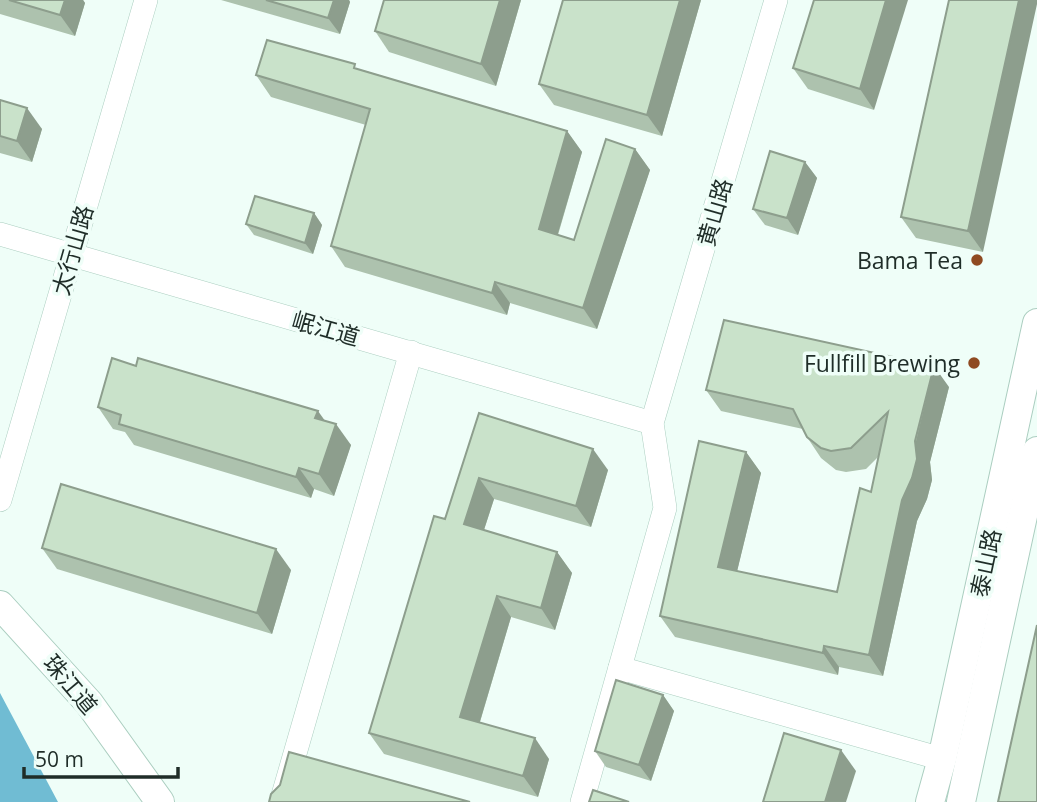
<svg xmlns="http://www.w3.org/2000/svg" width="1037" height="802" viewBox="0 0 1037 802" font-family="'Open Sans','Noto Sans SC',sans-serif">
	<rect width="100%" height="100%" fill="#effef8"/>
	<polygon fill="#70bcd3" points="0,693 58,802 0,802"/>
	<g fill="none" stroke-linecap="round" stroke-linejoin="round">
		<defs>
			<g id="minor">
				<polyline points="0,234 652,423"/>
				<polyline points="0,500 146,0"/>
				<polyline points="620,668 942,759"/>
				<polyline points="281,802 411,352"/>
				<polyline points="582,802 665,508 652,423 776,0"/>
			</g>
			<g id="tertiary">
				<polyline points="0,605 89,703 160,802"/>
				<polyline points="930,802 942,759 1037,323"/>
				<polyline points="961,802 1037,451"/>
			</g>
		</defs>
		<use href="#minor" stroke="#abcec0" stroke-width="24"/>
		<use href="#tertiary" stroke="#abcec0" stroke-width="30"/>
		<use href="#minor" stroke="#fff" stroke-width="23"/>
		<use href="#tertiary" stroke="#fff" stroke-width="28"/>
	</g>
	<g fill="#adc2ae">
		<polygon points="0,0 83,0 85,3 75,36 0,14"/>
		<polygon points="221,0 349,0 350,2 340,34"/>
		<polygon points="521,0 496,86 389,52 375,31"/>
		<polygon points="701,0 662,136 554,105 539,84"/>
		<polygon points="814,0 874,110 808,89 793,68"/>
		<polygon points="949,0 983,252 916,238 901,217"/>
		<polygon points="359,69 567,131 582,152 558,235 574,240 635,149 650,170 597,329 510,303 507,315 345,267 331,246 366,125 271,97 256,75"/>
		<polygon points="0,100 42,129 32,162 0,153"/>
		<polygon points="805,162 817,178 798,235 765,225 753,209"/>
		<polygon points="314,213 322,225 313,254 254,235 246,224"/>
		<polygon points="136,366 325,421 351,445 334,496 314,489 311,498 134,445 125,432 113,429 98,407"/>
		<polygon points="949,387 930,462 932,480 927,499 917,521 883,676 839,667 838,675 675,637 660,616 746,452 761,473 737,571 837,592 871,492 878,457 866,469 846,472 836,470 821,458 807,437 803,429 721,411 706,390"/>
		<polygon points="479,413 608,470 591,527 494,499 484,530 557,552 572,573 555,630 511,617 480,722 549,759 538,797 384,754 369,733 445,519"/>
		<polygon points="42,548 291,570 272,634 57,569"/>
		<polygon points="663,695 674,711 651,781 606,767 595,751"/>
	</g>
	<g fill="#8d9e8d">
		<polygon points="65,0 83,0 85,3 75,36 60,15"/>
		<polygon points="334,0 349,0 350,2 340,34 328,18"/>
		<polygon points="500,0 521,0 496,86 481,64"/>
		<polygon points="680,0 701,0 662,136 647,115"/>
		<polygon points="886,0 908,0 874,110 860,89"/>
		<polygon points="1019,0 1037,0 1037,4 983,252 968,231"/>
		<polygon points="27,108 42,129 32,162 17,141"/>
		<polygon points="567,131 582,152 553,250 539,229"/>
		<polygon points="635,149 650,170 597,329 583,308"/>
		<polygon points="805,162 817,178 798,235 787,218"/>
		<polygon points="314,213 322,225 313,254 305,243"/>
		<polygon points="495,282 510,303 507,315 492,293"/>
		<polygon points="934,366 949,387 930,462 932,480 927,499 917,521 883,676 869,655 902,500"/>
		<polygon points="318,411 333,432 315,418"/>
		<polygon points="336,424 351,445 334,496 319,474"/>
		<polygon points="593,449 608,470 591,527 576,506"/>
		<polygon points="746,452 761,473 733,588 718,567"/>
		<polygon points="299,468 314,489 311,498 296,477"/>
		<polygon points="479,478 494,499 479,545 464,524"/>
		<polygon points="276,549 291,570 272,634 257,613"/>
		<polygon points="557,552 572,573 555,630 541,608"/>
		<polygon points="497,596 511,617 475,738 460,717"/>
		<polygon points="824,646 839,667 838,675 823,653"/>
		<polygon points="663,695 674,711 651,781 639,765"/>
		<polygon points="535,738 549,759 538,797 523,776"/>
		<polygon points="841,750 856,771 846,802 825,802"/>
	</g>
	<g fill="#c9e2ca" stroke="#8d9e8d" stroke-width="2">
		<polygon points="9,0 65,0 60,15"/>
		<polygon points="266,0 334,0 328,18"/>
		<polygon points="384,0 500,0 481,64 375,31"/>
		<polygon points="563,0 680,0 647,115 539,84"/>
		<polygon points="814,0 886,0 860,89 793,68"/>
		<polygon points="949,0 1019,0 968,231 901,217"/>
		<polygon points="267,40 355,64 354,68 567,131 539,229 574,240 606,139 635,149 583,308 495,282 492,293 331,246 370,109 256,75"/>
		<polygon points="0,100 27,108 17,141 0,136"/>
		<polygon points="770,151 805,162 787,218 753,209"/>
		<polygon points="255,196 314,213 305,243 246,224"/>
		<polygon points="724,320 934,366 915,441 917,459 912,478 902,500 869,655 824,646 823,653 660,616 699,441 746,452 718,567 837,592 860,488 871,492 888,412 851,448 831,451 821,448 807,437 793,409 706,390"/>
		<polygon points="112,358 136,366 138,358 318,411 315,418 336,424 319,474 299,468 296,477 119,424 121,415 98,407"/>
		<polygon points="479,413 593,449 576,506 479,478 464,524 557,552 541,608 497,596 460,717 535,738 523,776 369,733 434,516 445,519"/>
		<polygon points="61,484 276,549 257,613 42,548"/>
		<polygon points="1037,625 1037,802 998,802"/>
		<polygon points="616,680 663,695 639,765 595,751"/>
		<polygon points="784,733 841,750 825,802 763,802"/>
		<polygon points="289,752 470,802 269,802 271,794 280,785"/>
		<polygon points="593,790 629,802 589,802"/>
	</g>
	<g fill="#8f4a21" stroke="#effef8" stroke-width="2.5">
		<circle cx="977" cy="260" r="7"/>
		<circle cx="974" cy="363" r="7"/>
	</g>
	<g text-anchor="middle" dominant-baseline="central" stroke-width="7" stroke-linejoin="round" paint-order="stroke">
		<g font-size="23" fill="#1f2d28" stroke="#effef8">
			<text transform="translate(714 212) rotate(-74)">黄山路</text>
			<text transform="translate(72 250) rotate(-74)">太行山路</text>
			<text transform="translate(326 328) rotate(16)">岷江道</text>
			<text transform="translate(985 563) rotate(-78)">泰山路</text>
			<text transform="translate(71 684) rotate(50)">珠江道</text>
		</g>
		<g font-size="23" fill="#1f2d28" stroke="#effef8" text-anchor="end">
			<text x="963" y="260">Bama Tea</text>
			<text x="960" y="363">Fullfill Brewing</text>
		</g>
	</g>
	<path d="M24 767v10h154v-10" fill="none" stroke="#1f2d28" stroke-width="3.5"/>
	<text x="35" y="767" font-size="21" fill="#1f2d28" stroke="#effef8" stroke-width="5" paint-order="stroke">50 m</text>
</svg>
